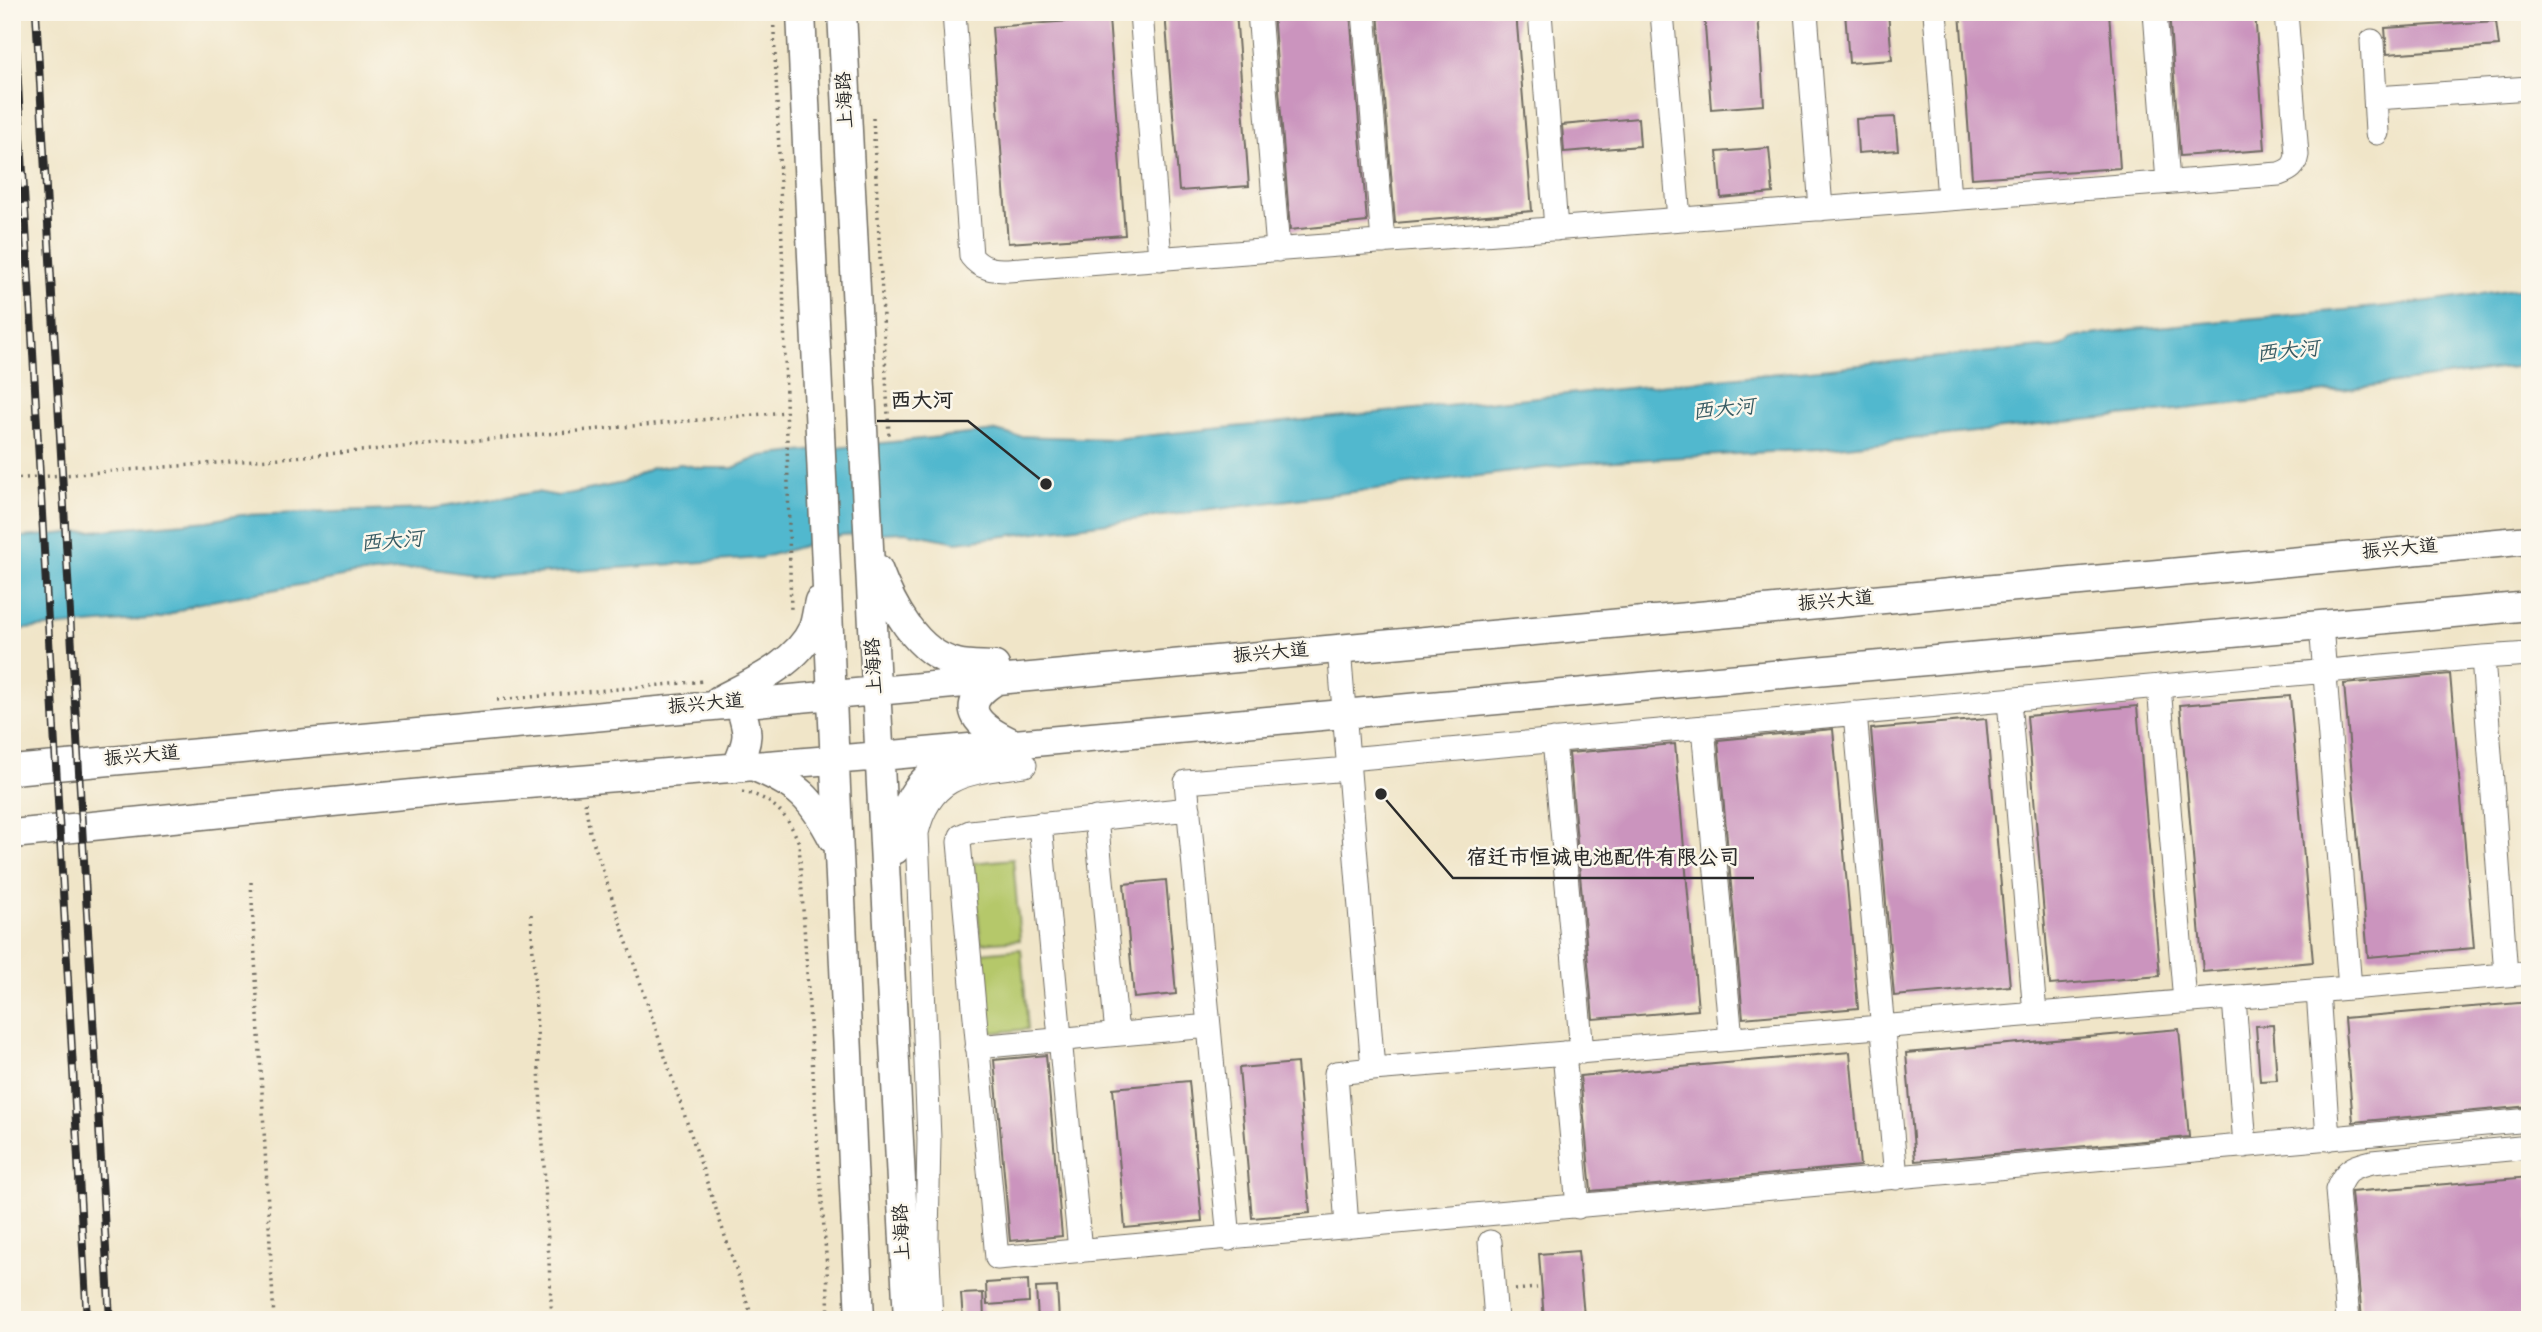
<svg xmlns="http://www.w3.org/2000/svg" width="2542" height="1332" font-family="'Gochi Hand','LXGW WenKai TC',sans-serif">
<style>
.green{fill:#b5c86b;stroke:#707a4b;stroke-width:2}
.water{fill:#51b8ce;stroke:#3e727c;stroke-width:2}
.building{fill:#cb94be}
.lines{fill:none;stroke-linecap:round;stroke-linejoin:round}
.minor-casing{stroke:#706c62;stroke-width:25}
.major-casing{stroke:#706c62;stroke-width:31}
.path{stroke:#706c62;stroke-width:3.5;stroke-dasharray:2 5;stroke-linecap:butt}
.minor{stroke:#fff;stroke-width:23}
.major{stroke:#fff;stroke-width:28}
.rail-casing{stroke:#2b2b2b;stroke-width:8}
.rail{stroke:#fbf7ec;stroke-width:5;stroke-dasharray:16;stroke-linecap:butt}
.labels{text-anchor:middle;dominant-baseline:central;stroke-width:5;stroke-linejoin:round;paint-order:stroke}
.street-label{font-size:19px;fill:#2b2b2b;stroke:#fbf7ec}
.water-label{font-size:21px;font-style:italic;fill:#385c64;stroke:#fbf7ec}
.leader{fill:none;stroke:#2b2b2b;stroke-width:2.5}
.callout-dot{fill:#2b2b2b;stroke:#fbf7ec;stroke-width:2.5}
.callout-label{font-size:21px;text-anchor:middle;font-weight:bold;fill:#2b2b2b;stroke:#fbf7ec;stroke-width:5;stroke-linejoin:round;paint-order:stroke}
</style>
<rect width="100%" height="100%" fill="#fbf7ec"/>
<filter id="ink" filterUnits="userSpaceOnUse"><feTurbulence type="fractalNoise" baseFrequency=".0143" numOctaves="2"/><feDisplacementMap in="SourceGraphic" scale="14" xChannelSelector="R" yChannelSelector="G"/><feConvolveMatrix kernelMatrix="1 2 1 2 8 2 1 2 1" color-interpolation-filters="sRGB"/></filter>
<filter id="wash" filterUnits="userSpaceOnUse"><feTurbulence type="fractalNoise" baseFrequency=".00686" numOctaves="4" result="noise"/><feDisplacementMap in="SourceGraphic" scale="28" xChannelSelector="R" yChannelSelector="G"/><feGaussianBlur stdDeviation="1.57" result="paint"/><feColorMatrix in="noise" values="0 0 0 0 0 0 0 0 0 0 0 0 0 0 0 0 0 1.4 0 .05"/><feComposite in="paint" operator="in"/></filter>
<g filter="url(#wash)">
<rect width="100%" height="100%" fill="#f0e5c8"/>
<path class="green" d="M1013,859L1020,940L981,943L973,863Z
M1021,949L1028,1029L989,1033L981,953Z"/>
<path class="water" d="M2530,287V365L2258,401L1819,449L1582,463L957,542L905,532L842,535L761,558L489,577L426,568L354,575L195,604L162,618L12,630V538L208,521L241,515L429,509L537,492L558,496L623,483L652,468L681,464L700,468H733L761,456L996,431L1015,436L1113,439L2041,347C2054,350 2062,348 2071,338L2134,329L2400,305Z"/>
<g id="blocks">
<path class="building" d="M1165,12H1236L1249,186L1179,191Z
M1273,12H1350L1367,222L1290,230Z
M1378,12H1516L1532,211L1395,223Z
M1704,12H1758L1764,105L1711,109Z
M1845,12H1888L1892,60L1849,63Z
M1960,12H2109L2120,168L1972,178Z
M2169,12H2255L2265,150L2180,156Z
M1109,18L1125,235L1008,243L992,27Z
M2496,21L2499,46L2387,54L2385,28Z
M1895,117L1898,150L1858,153L1856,119Z
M1638,118L1640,146L1564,152L1562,125Z
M1769,148L1773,193L1721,198L1717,152Z
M2450,674L2474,948L2368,957L2344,684Z
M2290,696L2313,962L2203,972L2180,705Z
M2137,706L2160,976L2050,985L2027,716Z
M1986,719L2010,986L1894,996L1871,729Z
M1833,729L1858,1008L1743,1018L1718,740Z
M1675,744L1698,1010L1593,1019L1569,753Z
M1166,880L1176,994L1134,998L1124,884Z
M2530,1002V1106L2353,1122L2344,1018Z
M2273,1025L2277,1080L2260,1081L2256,1026Z
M2179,1029L2189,1137L1915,1161L1906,1053Z
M1850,1052L1860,1166L1591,1191L1580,1076Z
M1046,1055L1062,1236L1010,1241L994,1060Z
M1297,1063L1310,1213L1252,1218L1239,1068Z
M1189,1081L1202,1221L1125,1228L1113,1088Z
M2530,1177V1320H2362L2351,1192Z
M1578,1251L1584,1316L1544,1320L1539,1254Z
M1028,1280L1029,1302L987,1305L986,1283Z
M1057,1287L1059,1320H1038L1036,1288Z
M983,1293L984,1320H963L961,1294Z"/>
</g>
</g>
<g filter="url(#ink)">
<use href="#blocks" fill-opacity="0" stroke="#706c62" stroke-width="2"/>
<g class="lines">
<g class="minor-casing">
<path id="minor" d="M954,12L971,256C981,269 993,270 1008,270L2279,174C2290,170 2295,167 2297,155L2286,12
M1141,12L1160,259
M1259,12L1278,250
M1364,12L1383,242
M1540,12L1556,229
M1662,12L1679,219
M1806,12L1821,209
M1935,12L1949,199
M2155,12L2168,182
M2372,41L2377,133
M2375,98L2530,88
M2321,625L2350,988
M1339,648L1373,1069L2530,973
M2483,657L2530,654
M2159,686L2185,1002
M2009,700L2035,1014
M1855,713L1896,1178
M1703,727L1731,1039
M1554,740L1582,1052
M1348,759L2483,657L2506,975
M1189,809L970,832L961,836L959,842L997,1258L2530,1120
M1096,818L1117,1034
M1040,824L1080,1251
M2318,991L2328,1139
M2234,998L2245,1146
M977,1047L1209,1026
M1564,1053L1578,1207
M1347,1227L1336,1073L1373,1069
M1229,1239L1186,782L1349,769
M1490,1242L1496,1320
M931,1320L927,1238L929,1139L917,833C931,771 972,773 1025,765
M2348,1320L2337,1190C2345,1170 2351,1167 2372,1162L2530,1147"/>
</g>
<g class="major-casing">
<path id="major" d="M801,12L860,1320
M842,12L908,1320
M878,569C891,604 916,654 957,663C969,666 983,665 995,666
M997,680C952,707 980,728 1015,744
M719,700C751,683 797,664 813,628C816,620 817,609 819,601
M755,767C799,786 811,797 833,839
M736,768C750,737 749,734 739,703
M12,770L2530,540
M12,834L453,790L881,756L2530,606
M895,850C905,797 917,777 965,752"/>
</g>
<path class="path" d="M773,12C783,212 786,412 791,612
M873,118L889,435
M12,479L294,457L786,412
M497,700L705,681
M742,792C773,797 788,816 799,843L817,1138L827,1267L829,1320
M585,802L590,832L753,1320
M251,882L274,1320
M531,914L552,1320
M1515,1290L1537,1288"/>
<use href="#minor" class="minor"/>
<use href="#major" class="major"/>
<g class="rail-casing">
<path id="rail" d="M14,12L87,1320
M36,12L110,1320"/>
</g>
<use href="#rail" class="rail"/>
</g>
</g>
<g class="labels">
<g class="street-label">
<text transform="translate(847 100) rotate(-93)">上海路</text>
<text transform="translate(2400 551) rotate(-5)">振兴大道</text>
<text transform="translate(1836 603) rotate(-5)">振兴大道</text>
<text transform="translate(1271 655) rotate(-5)">振兴大道</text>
<text transform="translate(876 666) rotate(-93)">上海路</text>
<text transform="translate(706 706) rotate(-5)">振兴大道</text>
<text transform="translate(142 758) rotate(-5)">振兴大道</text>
<text transform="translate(904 1232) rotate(-93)">上海路</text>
</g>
<g class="water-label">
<text transform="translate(2288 354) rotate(-6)">西大河</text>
<text transform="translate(1724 412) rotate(-6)">西大河</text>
<text transform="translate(392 544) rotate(-5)">西大河</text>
</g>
</g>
<path class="leader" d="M1046 484L968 421H877M1381 794L1453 878H1754"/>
<g class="callout-dot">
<circle cx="1046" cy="484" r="7"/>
<circle cx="1381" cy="794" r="7"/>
</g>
<g class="callout-label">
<text x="922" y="407">西大河</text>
<text x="1603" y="864">宿迁市恒诚电池配件有限公司</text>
</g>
<rect width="2542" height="1332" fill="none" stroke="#fbf7ec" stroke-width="42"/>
</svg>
